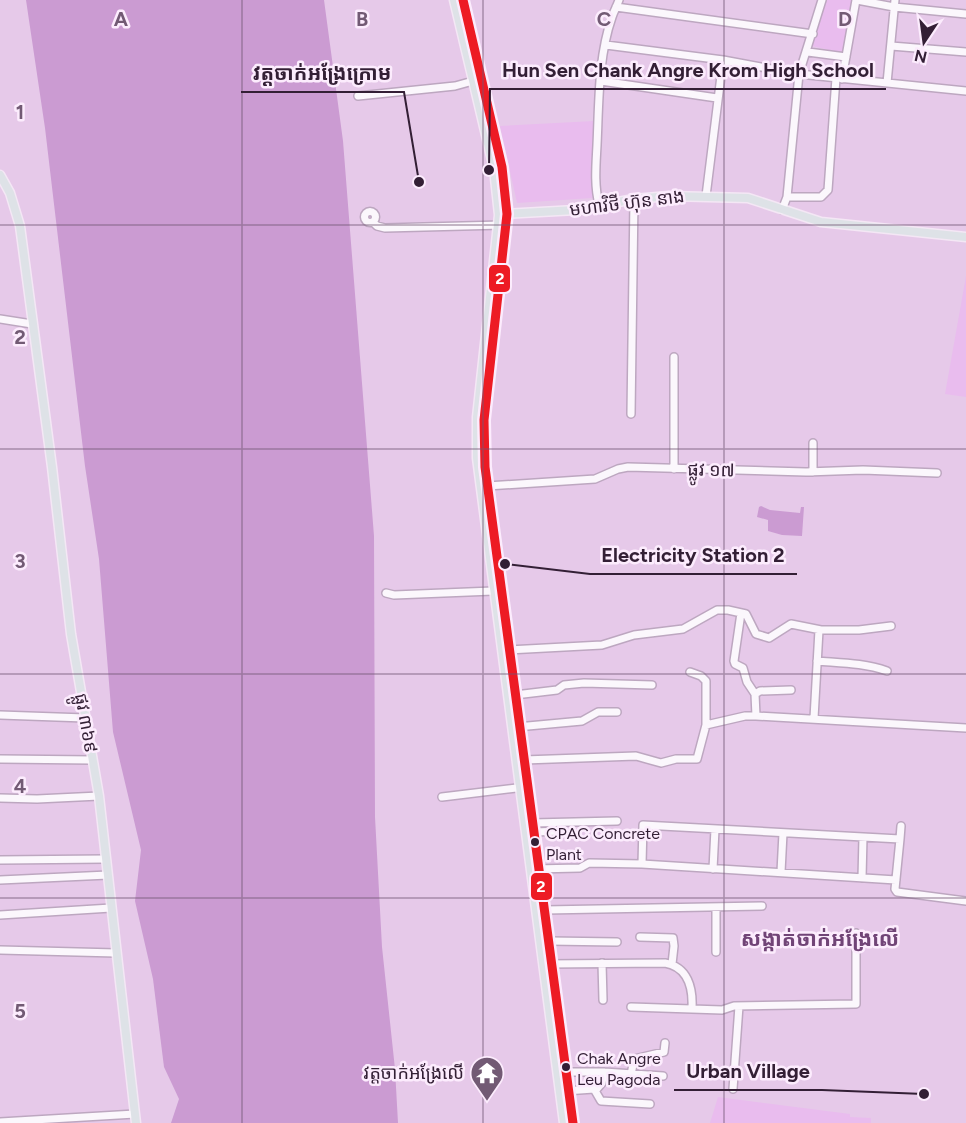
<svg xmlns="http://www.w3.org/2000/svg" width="966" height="1123" font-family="Figtree,'Noto Sans Khmer',sans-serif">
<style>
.built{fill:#e9bcee}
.water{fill:#cb9bd2}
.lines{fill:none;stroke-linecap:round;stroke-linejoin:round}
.minor-casing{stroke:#bda7c0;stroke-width:10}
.major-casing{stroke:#f4e7f5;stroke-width:11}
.minor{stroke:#fbf7fc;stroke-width:7}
.major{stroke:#dee2e7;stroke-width:8}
.bus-1-casing{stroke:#fcecfd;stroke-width:14}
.bus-1{stroke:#ed1b24;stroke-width:9}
.grid{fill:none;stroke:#725a74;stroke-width:1.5;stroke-opacity:0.55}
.bus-dot{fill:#331f35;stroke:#fcecfd;stroke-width:2}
.labels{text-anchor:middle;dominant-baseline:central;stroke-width:5;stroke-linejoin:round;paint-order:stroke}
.bus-label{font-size:16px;fill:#331f35;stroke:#fcecfd;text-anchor:start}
.street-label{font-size:18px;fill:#331f35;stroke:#fcecfd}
.poi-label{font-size:18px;fill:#331f35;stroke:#fcecfd;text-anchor:end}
.quarter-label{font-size:21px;font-weight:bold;fill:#714477;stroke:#fcecfd}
.grid-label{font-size:20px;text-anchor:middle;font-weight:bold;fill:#725a74;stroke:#fcecfd;stroke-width:5;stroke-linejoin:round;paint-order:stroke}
.leader{fill:none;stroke:#331f35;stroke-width:2}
.callout-dot{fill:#331f35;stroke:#fcecfd;stroke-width:2}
.callout-label{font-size:20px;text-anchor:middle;font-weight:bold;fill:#331f35;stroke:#fcecfd;stroke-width:5;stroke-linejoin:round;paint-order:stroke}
.line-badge{stroke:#fcecfd;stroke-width:2}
.badge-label{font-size:16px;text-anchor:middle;font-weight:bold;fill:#fff}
</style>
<rect width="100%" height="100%" fill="#e6c9e9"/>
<path class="built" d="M825,0H858L847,54L812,46Z
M594,121L592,198L517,203L500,126Z
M966,276V397L945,394Z
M718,1097L850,1114V1117L871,1118V1123H710Z"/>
<path class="water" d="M26,0H324L343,141L374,536L375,817L382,947L395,1069L398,1123H171L179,1099L164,1067L153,979L135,901L141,850L113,732L99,559L85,466L45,128Z
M761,506L770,510L800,513L801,507H804L802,536L782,535L768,531V520L757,517L759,507Z"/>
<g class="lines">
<g class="minor-casing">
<path id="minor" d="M857,0L894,7L966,14
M616,7L813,34
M606,45L723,60L799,74L966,91
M891,46L966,52
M808,52L846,57
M842,79L856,0
M601,81L717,98
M887,83L895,0
M358,96L455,86L473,81
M706,196L723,60
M787,197H821L828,190L836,78
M599,204C594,185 596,165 597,145C599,103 598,57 612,17C614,11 617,6 619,0
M782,210L787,197L799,74L822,0
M364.5 217a5.5 5.5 0 1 1 11 0a5.5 5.5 0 1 1-11 0Z
M373,222L377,226L385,228L502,225
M0,319L32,324
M674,357V469
M631,414L634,199
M813,472V443
M487,486L595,479L618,469L628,467L806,472L863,470L937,473
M386,593L394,595L493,591
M741,613L734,661L735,664L743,668L747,682L755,694L756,716
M506,650L602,645L634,635L683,629L717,610H728L746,614L756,634L769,638L791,624L821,630H859L891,626
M817,661C841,663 864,663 887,671
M755,694L760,691L791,690
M515,695L557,690L564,685L584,683L652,685
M0,715L85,718
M814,718L819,630
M706,725L745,716H756L966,728
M517,727L582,721L598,712H617
M0,759L93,760
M524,760L636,756L661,763L676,759H697L706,725V681L701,676L690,672
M442,797L525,787
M0,798L37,799L99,796
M533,823L617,821
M534,832L563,831
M900,839L895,889L897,892L966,901
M0,860L106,859
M642,864L643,825L900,839L901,826
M534,869L580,868L589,863L642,864L896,880
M713,869L715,829
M781,872L783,833
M862,878L863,837
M0,880L108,875
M545,910L762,906
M0,915L111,908
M640,937L673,938L674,946L672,964
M549,941L617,942
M0,950L116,953
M716,952V907
M602,963L603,1000
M547,964L665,963C688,967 693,988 692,1008
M631,1007L722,1010L734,1006L856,1004V933
M566,1072H604L663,1076
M631,1075L634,1059L664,1052L665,1043
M733,1089L739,1006
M596,1090L602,1083L604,1072
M565,1091L594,1089L601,1101L650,1104
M0,1122L135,1114"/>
</g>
<g class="major-casing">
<path id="major" d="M454,0L494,169L499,215L477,417V458L564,1123
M463,0L502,167L507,214L484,420L485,467L573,1123
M0,175L10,193L20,226L52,467L71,634L99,796L136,1123
M502,214L576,210L634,199L669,196L748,198L821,222L966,237"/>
</g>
<use href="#minor" class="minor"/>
<use href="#major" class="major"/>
<g class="bus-1-casing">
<path id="bus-1" d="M463,0L502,167L507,214L484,420L485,467L573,1123"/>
</g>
<use href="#bus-1" class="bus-1"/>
</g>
<path class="grid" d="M242,0V1123M483,0V1123M724,0V1123M0,225H966M0,449H966M0,674H966M0,898H966"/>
<defs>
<g id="temple-pin" transform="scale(1.725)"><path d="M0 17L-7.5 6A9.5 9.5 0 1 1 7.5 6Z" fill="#725a74" stroke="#fcecfd"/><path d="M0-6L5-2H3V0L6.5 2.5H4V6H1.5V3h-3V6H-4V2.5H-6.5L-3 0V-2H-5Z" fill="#fff"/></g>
</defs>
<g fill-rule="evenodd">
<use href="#temple-pin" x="487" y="1073"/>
</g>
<g class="bus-dot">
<circle cx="535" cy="842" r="5"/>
<circle cx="566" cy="1067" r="5"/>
</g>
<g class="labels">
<g class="bus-label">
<text x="546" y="833">CPAC Concrete<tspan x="546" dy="21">Plant</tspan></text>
<text x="577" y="1058">Chak Angre<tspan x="577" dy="21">Leu Pagoda</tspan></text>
</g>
<g class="street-label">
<text transform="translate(627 203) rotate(-7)">មហាវិថី ហ៊ុន នាង</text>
<text transform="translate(711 470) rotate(1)">ផ្លូវ ១៧</text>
<text transform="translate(86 723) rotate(80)">ផ្លូវ ៣៦៩</text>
</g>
<g class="poi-label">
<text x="464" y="1073">វត្តចាក់អង្រែលើ</text>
</g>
<g class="quarter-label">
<text x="820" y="938">សង្កាត់ចាក់អង្រែលើ</text>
</g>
</g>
<g class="grid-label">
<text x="121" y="26">A</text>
<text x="362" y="26">B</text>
<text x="604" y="26">C</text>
<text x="845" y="26">D</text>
<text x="20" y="119">1</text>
<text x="20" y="344">2</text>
<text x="20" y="568">3</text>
<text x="20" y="793">4</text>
<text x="20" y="1018">5</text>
</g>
<path class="leader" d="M489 170L490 89H886M419 182L404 92H241M505 564L590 574H797M924 1094L822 1090H674"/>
<g class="callout-dot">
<circle cx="489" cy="170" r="6"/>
<circle cx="419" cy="182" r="6"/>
<circle cx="505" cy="564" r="6"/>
<circle cx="924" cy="1094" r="6"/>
</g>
<g class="callout-label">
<text x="688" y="77">Hun Sen Chank Angre Krom High School</text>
<text x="322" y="80">វត្តចាក់អង្រែក្រោម</text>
<text x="693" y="562">Electricity Station 2</text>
<text x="748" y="1078">Urban Village</text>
</g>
<g class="line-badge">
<rect x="488" y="264" width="23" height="29" rx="6" fill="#ed1b24"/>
<rect x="530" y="872" width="23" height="29" rx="6" fill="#ed1b24"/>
</g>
<g class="badge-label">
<text x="500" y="284">2</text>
<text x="541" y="892">2</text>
</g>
<g transform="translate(924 42) rotate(193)" stroke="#fcecfd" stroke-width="4.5" paint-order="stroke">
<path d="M0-4.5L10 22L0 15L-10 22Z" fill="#331f35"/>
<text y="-9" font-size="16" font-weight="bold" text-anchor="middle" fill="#331f35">N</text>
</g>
</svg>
